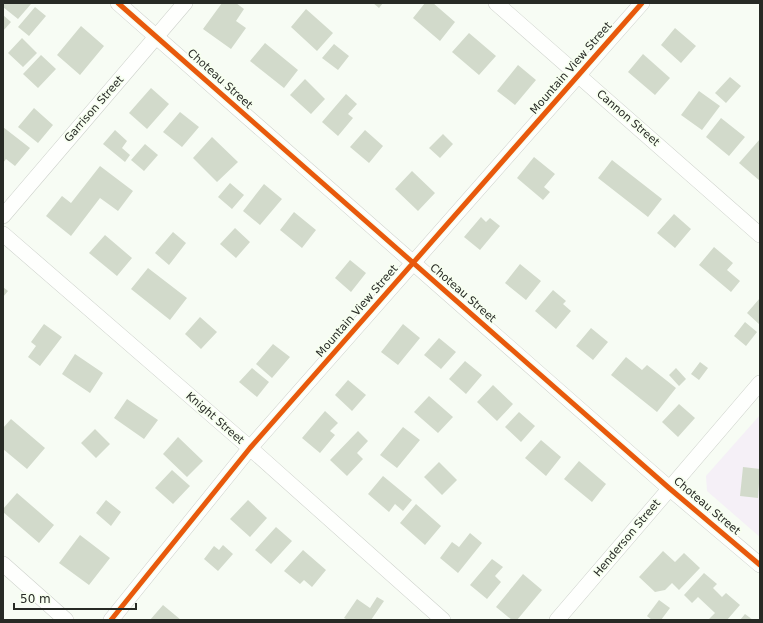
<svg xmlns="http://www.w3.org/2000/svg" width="763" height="623" font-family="'DejaVu Sans',sans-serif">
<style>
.green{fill:#f5f0f7}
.building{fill:#d2dacb}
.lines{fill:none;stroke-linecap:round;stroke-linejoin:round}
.minor-casing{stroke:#cdd1cb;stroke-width:16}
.minor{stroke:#fefffd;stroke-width:15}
.cycleway-casing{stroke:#f7fff0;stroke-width:8}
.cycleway{stroke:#e8590c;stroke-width:5}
.labels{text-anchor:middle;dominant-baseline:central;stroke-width:3.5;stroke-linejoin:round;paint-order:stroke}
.street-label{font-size:11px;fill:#272a25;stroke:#f7fff0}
</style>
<rect width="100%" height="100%" fill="#f7fcf4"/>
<path class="green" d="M760,415V537L707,491L706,476Z"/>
<path class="building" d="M3,3H30L31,4L18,19L3,7Z
M222,3H236L244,9L236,21L246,28L231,49L203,29Z
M373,3H383L379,8Z
M425,3H433L455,22L440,41L413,18Z
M35,7L46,16L29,36L18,27Z
M306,9L333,33L317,51L291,27Z
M3,15L11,22L3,31Z
M81,26L104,46L80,75L57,55Z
M675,28L696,46L681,63L661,45Z
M469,33L496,56L479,75L452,52Z
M22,38L37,53L23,67L8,53Z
M265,43L298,70L284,88L250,61Z
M334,44L349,56L338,70L322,58Z
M643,54L670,78L655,95L628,72Z
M41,55L56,69L38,88L23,74Z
M518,65L536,80L515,105L497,91Z
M730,77L741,86L726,103L715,93Z
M305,79L325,99L311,114L290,95Z
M151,88L169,104L147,129L129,113Z
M699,91L720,106L702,130L681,115Z
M346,94L357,104L348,114L353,118L338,136L322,122Z
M34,108L53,125L38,143L18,127Z
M180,112L199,127L182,147L163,132Z
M721,118L745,137L729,156L706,137Z
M3,127L30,148L15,166L6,159L3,163Z
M115,130L127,141L122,148L130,155L125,162L103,144Z
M365,130L383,146L369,163L350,147Z
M443,134L453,144L440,158L429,148Z
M212,137L238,162L217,182L193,158Z
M760,139V181L739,163Z
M145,144L158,155L144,171L131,160Z
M534,157L555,174L544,187L550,192L543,200L517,178Z
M612,160L662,199L648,217L598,178Z
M100,166L133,191L118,211L100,198L71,236L46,216L62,196L71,203Z
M412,171L435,193L418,211L395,189Z
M230,183L244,195L232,209L218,197Z
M264,184L282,199L260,225L243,211Z
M294,212L316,230L302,248L280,230Z
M674,214L691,229L675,248L657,233Z
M481,217L486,222L490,218L500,226L480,250L464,237Z
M235,228L250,242L236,258L220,244Z
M173,232L186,243L169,265L155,253Z
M105,235L132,258L117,276L89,253Z
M714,247L733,263L727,270L740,281L731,292L699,265Z
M350,260L366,273L351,292L335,278Z
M520,264L541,281L526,300L505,283Z
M148,268L187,298L170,320L131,289Z
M3,287L8,291L3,297Z
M553,290L566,301L563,304L571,311L556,329L535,311Z
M760,298V325L747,313Z
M200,317L217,332L201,349L185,334Z
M745,322L757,332L746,346L734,336Z
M44,324L62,337L40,366L28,357L36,346L31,342Z
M403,324L420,338L398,365L381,352Z
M591,328L608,342L593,360L576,346Z
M439,338L456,352L441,369L424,355Z
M273,344L290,357L272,378L256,364Z
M75,354L103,373L90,393L62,374Z
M626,357L642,370L647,365L676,388L657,412L611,375Z
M465,361L482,375L466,394L449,379Z
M700,362L708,368L699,380L691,374Z
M252,368L269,382L257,397L239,382Z
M676,368L686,379L679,386L669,375Z
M348,380L366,395L352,411L335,395Z
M493,385L513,404L497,421L477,402Z
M429,396L453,417L438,433L414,412Z
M127,399L158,420L144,439L114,418Z
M679,404L695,418L678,437L662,422Z
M325,411L338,423L330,431L335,435L320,453L302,438Z
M519,412L535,426L521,442L505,427Z
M11,419L45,448L27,469L3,449V428Z
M403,427L420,440L397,468L380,455Z
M95,429L110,444L96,458L81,443Z
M358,431L368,441L357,453L363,459L347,476L330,460Z
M178,437L203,461L187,477L163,454Z
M541,440L561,457L546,476L525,458Z
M579,461L606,484L592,502L564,479Z
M439,462L457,480L442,495L424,477Z
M743,467L760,469L758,498L740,496Z
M172,470L190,486L173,504L155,488Z
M383,476L412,500L403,511L395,504L389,512L368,494Z
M17,493L54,525L39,543L3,512V509Z
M106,500L121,512L111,526L96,513Z
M248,500L267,518L250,537L230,519Z
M416,504L441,526L425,545L400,523Z
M276,527L292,541L271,564L255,550Z
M470,533L482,543L458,573L440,558L452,542L459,547Z
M80,535L110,558L89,585L59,563Z
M223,545L233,554L218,571L204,559L214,546L219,550Z
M303,550L326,570L312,587L304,580L300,584L284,571Z
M663,551L675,562L684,553L700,568L679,590L672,583L665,590L655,592L639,577Z
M492,559L503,567L495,576L501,582L487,599L470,585Z
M704,573L717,584L713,588L722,597L726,593L740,605L727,620H710L709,619L715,613L698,597L692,603L684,595Z
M523,574L542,590L517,620H512L496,607Z
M377,597L384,601L371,620H348L344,618L357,599L370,608Z
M659,600L670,608L661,620H652L647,616Z
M163,605L181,620H150Z
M745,614L753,620H740Z"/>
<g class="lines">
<g class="minor-casing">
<path id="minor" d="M118,3L669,488L760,565
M496,3L760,235
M3,216L185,3
M3,234L250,448L443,620
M3,564L66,620
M111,620L250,448L642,3
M557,620L760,383"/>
</g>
<use href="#minor" class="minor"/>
<g class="cycleway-casing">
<path id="cycleway" d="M118,3L669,488L760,565
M111,620L250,448L642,3"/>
</g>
<use href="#cycleway" class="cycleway"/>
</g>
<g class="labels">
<g class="street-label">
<text transform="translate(571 68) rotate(-49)">Mountain View Street</text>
<text transform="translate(220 79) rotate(42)">Choteau Street</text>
<text transform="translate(94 109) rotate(-49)">Garrison Street</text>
<text transform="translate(628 118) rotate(41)">Cannon Street</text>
<text transform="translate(463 293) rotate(41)">Choteau Street</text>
<text transform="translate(357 311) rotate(-49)">Mountain View Street</text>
<text transform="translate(215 418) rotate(41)">Knight Street</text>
<text transform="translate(707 506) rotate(40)">Choteau Street</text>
<text transform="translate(627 538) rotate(-50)">Henderson Street</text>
</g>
</g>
<rect width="763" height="623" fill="none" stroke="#272a25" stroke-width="8"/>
<path d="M14 603v6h122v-6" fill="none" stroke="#272a25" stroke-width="2"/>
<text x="20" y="603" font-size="12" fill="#272a25" stroke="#f7fff0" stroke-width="3" paint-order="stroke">50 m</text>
</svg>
